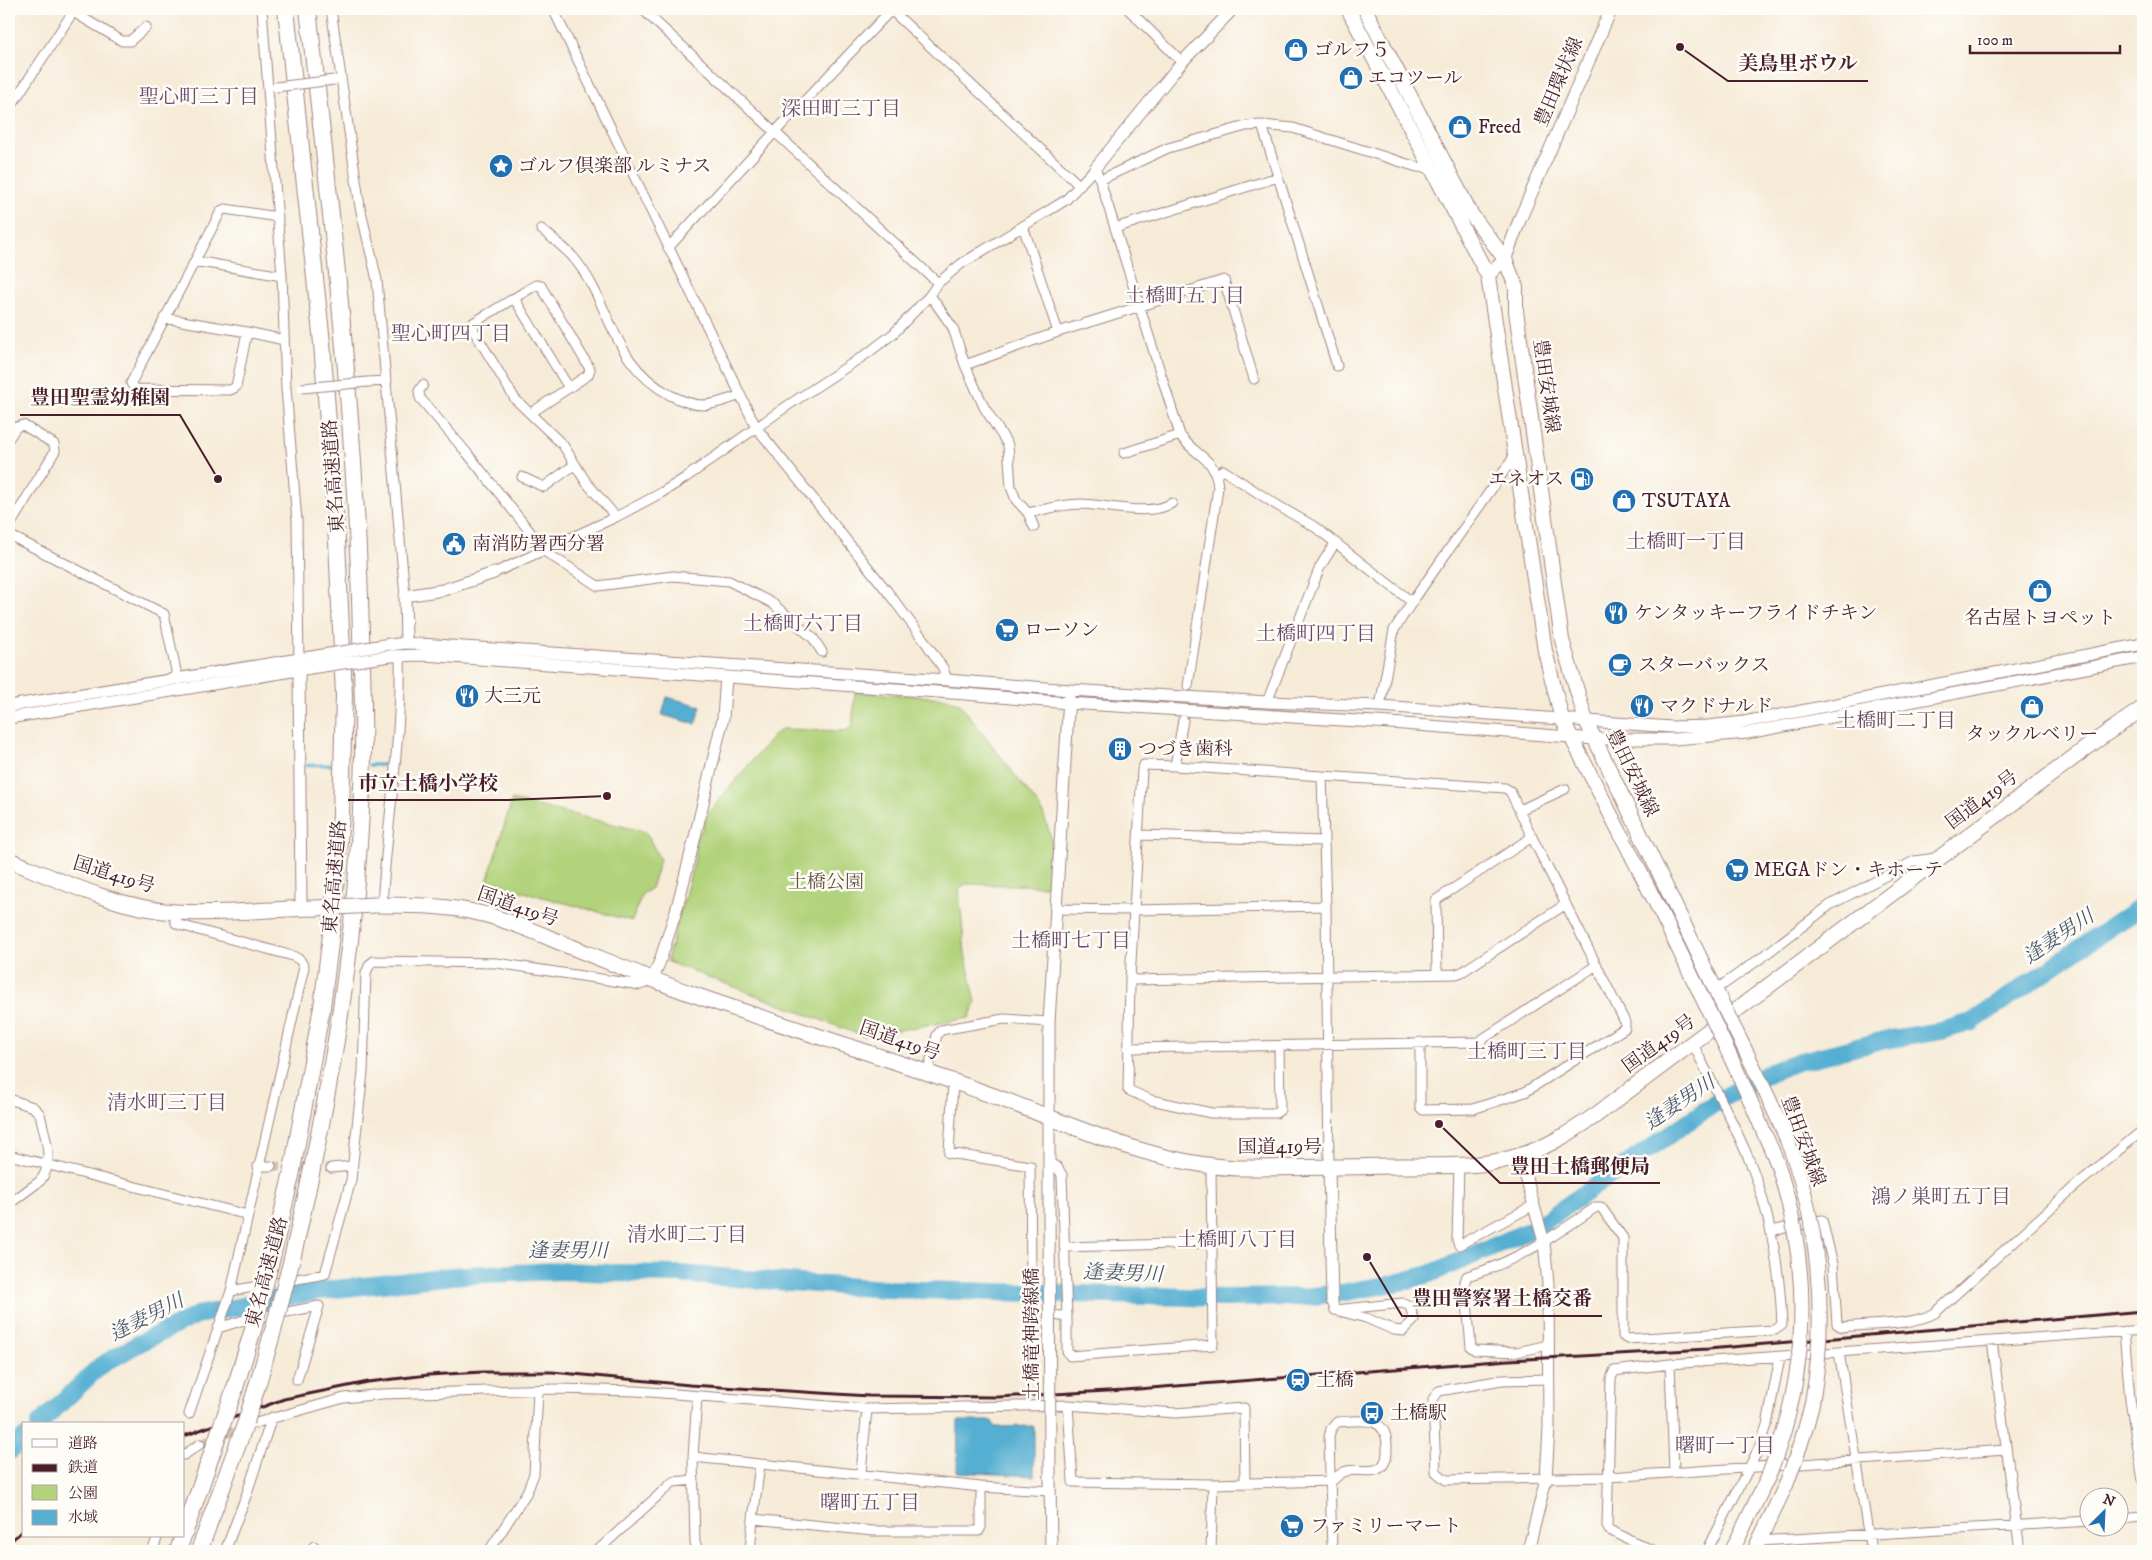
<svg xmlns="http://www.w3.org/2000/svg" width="2152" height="1560" font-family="'IM FELL DW Pica','Noto Serif JP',serif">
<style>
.green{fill:#b2d37b;stroke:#7e7953}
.water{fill:#55afd2;stroke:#50677e}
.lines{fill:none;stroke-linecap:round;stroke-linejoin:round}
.stream{stroke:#55afd2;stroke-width:3}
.river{stroke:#55afd2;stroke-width:18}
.minor-tunnel{stroke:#d4c2b5;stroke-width:9;stroke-dasharray:9 4.5;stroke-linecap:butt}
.minor-casing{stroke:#a08581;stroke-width:11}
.tertiary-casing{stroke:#a08581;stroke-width:13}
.secondary-casing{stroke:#a08581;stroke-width:14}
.primary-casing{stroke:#a08581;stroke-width:16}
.trunk-casing{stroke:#a08581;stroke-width:17}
.motorway-casing{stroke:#a08581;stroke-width:18}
.minor{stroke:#fff;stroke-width:9}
.tertiary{stroke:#fff;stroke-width:11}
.secondary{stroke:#fff;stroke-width:12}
.primary{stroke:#fff;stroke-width:14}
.trunk{stroke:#fff;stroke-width:15}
.motorway{stroke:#fff;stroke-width:16}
.rail{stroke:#4a1f2b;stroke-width:3}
.minor-bridge-casing{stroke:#a08581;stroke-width:11;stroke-linecap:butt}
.tertiary-bridge-casing{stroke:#a08581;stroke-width:13;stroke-linecap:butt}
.primary-bridge-casing{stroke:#a08581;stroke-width:16;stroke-linecap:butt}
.trunk-bridge-casing{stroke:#a08581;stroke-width:17;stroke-linecap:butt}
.motorway-bridge-casing{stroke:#a08581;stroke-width:18;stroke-linecap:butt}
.minor-bridge{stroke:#fff;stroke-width:9}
.tertiary-bridge{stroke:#fff;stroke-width:11}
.primary-bridge{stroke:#fff;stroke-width:14}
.trunk-bridge{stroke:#fff;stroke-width:15}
.motorway-bridge{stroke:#fff;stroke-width:16}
.labels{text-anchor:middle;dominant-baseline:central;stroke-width:5;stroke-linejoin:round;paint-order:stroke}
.poi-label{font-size:19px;fill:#4a1f2b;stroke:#fdfcf7;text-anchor:start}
.street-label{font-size:19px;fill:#4a1f2b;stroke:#fdfcf7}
.park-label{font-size:19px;fill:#695543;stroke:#fdfcf7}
.neighbourhood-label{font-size:20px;fill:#6a4a69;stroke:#fdfcf7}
.water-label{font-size:20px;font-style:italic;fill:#4e596e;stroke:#fdfcf7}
.leader{fill:none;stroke:#4a1f2b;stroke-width:2}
.callout-dot{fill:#4a1f2b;stroke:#fdfcf7;stroke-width:2}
.callout-label{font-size:20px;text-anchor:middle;font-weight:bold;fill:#4a1f2b;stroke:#fdfcf7;stroke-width:5;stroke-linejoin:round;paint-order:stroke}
</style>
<rect width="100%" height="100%" fill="#fdfcf7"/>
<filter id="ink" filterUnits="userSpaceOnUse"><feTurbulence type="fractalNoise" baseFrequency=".02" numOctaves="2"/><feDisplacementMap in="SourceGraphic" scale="10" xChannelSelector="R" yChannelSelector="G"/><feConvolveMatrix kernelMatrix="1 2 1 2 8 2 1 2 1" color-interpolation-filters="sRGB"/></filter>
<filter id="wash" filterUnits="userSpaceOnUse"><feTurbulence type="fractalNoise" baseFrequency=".0096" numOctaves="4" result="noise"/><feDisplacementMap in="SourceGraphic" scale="20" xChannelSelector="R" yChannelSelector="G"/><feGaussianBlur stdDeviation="1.12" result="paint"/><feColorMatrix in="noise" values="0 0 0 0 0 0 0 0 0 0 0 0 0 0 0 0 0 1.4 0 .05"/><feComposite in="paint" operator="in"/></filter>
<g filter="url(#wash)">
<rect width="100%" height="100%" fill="#f6ebd7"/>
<path class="green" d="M855,692L947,698L960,704L1042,810L1052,841L1048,886L966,884L959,890L965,954L976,1002L969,1018L863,1036L668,962V956L696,856L694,841L703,828L707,814L774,735L782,729L845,731L852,727Z
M512,800L646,832L660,860L651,888L642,894L632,921L487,882Z"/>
<path class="water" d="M667,697L701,706L696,724L662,715Z
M958,1421H993L995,1427L1034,1426V1476L957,1472Z"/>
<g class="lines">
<path class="stream" d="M307,765H338
M369,765H391"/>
<path class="river" d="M39,1424L100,1366L138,1344L197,1315L318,1291L463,1275L564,1271L609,1273L678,1274L884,1289L1224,1298L1303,1297L1341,1293L1396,1283L1430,1274L1533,1229L1721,1099L1771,1072L1797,1062L1885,1040L1941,1031L1972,1022L2143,905
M9,1452L24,1438"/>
</g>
</g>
<g filter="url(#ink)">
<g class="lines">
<path class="minor-tunnel" d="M271,1166L331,1168
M200,1444L244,1427"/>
<g class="minor-casing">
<path id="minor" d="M262,9L282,276L286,388L297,521L299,664
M331,9L360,207L377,280L405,596
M553,9L756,427L887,591L926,643L943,668L947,680
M642,9L938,283
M890,9L1080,186
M1128,9L1182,62
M73,12L122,41H130L146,27
M9,109L75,9
M1262,125L1337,366
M1100,180L1168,148L1246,126L1262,125L1293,128L1417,167L1431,168
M1023,226L1058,332L1224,280L1254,379
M1115,228L1278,177
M541,229C552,238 564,247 573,257C612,303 610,363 670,395C680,400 691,405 702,405C716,405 727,399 739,396
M668,248L775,132L892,9
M195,261L282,276
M930,295L953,328L965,365L1058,332
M514,298L569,388
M164,318L247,332L284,340
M247,332L236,387L230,390L135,389L131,383L221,211L225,209L278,217
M965,365L984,407L1008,445L1011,487L1016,500L1028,513L1034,527
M368,382L387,381
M423,385L419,391L420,398L467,453L547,553L598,586L673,576L729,581L772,603L813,638L822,652
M531,413L588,375L590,369L541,286L536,285L473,323L474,331L515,399L563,445L586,482L616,517
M9,438L16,427L23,425L54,444L55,451L9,527
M1124,453L1180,435
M1217,474L1223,470L1275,504L1315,527L1412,602L1514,457
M522,477L544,487L574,465
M1028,513C1046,509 1063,504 1081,504C1108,505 1150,517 1172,503
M9,535L164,614L178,680
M494,573L616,517L661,493L685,478L787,406L868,353L894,333L930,295L938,283L961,264L1066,200L1095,168L1100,180L1180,435C1196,458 1216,456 1218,488L1188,686
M1267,702L1320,567L1335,543
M1380,706L1394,630L1412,602
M1183,720L1175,766L1322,776L1326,906L1329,1167
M1175,766L1144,765L1142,770L1130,980L1128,1090L1151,1100L1211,1113H1276L1280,1110L1279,1046
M1322,776L1505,788L1510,791L1532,837
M1520,810L1565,789
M1139,835L1323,841
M382,905C387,822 402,740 400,656
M1055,909L1134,910L1326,906
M173,912L176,923L180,925L293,956L300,960L304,967L231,1291L189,1414
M1130,980L1456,974L1462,972L1566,904
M1715,988L1724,984L1761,958L1830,905L1914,861L1936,858
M1420,1042V1107L1423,1110L1473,1109L1525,1092L1625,1028V1022L1532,837L1436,900L1437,974
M1128,1048L1478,1042L1597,965
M928,1071L937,1035L941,1030L1004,1019L1049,1022
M953,1081L949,1153L1030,1166L1031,1280
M9,1099L33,1107L40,1114C44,1135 56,1162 40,1181L9,1204
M9,1155L248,1215
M1049,1163L1057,1167L1062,1175L1067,1317
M1459,1165L1457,1240L1459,1245L1534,1205
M258,1166H271
M331,1168L352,1166
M1771,1231L1822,1220L1833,1264L1837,1324L1842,1327C1870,1324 1911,1326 1935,1313L2073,1188L2143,1130
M1064,1247L1212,1243
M231,1291L325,1274L351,1180L363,1072L366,973L370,964L374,961L497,963L640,985L652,980
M1332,1301L1335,1310L1403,1303L1410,1306L1414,1320L1403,1331L1394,1330L1366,1318L1335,1310
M1054,1315L1067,1317V1351L1070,1356L1213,1345L1211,1167
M218,1328L244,1320L319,1306L297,1380
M2124,1331L2130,1399L2143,1481
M1992,1341L2020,1551
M1548,1345L1517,1352L1475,1350L1471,1347L1465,1282L1467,1276C1514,1263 1556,1235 1596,1207H1601L1623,1238V1336L1627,1339L1775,1330L1782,1325C1780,1267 1770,1211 1748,1157C1732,1119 1711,1081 1693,1044
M1839,1352L1871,1551
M1670,1364L1674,1472
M1549,1379L1502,1380L1439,1391L1433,1399L1436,1472L1446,1480L1609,1477L2006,1450
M697,1397L693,1457L695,1543L699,1551
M1068,1405L1073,1482L1213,1484L1332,1481C1335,1478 1339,1474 1344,1472C1355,1467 1373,1475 1381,1467C1388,1461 1387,1452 1387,1445C1386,1414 1360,1421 1337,1422L1331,1429L1329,1437L1332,1551
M256,1423L344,1398L382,1394L558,1389L637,1391L867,1409L1068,1405L1175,1413L1244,1408L1245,1484
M184,1455L200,1444
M693,1457L981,1487L1050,1491
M861,1473L867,1409
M753,1519L760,1464
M2120,1519L2143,1517
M1759,1541L2090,1521
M314,1546L319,1551
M152,1551L158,1536
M225,1551L246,1496L272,1417
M489,1551L527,1492L534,1474L538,1390
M597,1551L673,1482L694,1480
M750,1551L753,1519L873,1531H979L981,1527V1487
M1211,1551L1213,1484
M1654,1551L1609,1530L1607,1526L1611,1379L1614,1371L1670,1364L2143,1330
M1707,1551L1760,1446L1767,1425L1780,1357"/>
</g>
<g class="tertiary-casing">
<path id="tertiary" d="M1095,168L1182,62L1233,9
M406,643L405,596L443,590L494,573
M389,645L406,643L947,680L1070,690L1267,702L1380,706L1672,727L1708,726L1744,722L2143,644
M390,656L424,655L966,694L1068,703L1391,723L1595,739H1674L1748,733L2143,657
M299,670L301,908
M9,706L311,657
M9,718L310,668
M652,980L660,961L676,911L694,841L723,718L726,677
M1520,1156L1544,1242L1548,1284L1549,1428L1546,1479L1528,1551
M1329,1167L1332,1301
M1049,1191V1022L1069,697
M1050,1477L1051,1551"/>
</g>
<g class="secondary-casing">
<path id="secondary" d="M1488,276L1505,259L1520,219L1611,9"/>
</g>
<g class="primary-casing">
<path id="primary" d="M1348,9L1488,276L1545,651L1562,719L1659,909L1704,1001
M1365,9L1471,214L1505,259L1516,287V311L1562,640L1586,721L1718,995
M1732,1551L1768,1477
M1754,1551L1786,1485"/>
</g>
<g class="trunk-casing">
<path id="trunk" d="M9,860C61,881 118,908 175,912C222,915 268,909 315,908
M375,905C411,905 447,905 483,914C511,921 538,933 564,944C607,961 649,979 692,994C795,1030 900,1061 1002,1099C1079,1128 1154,1164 1237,1168C1292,1168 1346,1167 1401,1166C1437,1165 1477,1168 1512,1158C1543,1150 1570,1133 1596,1115L2097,740L2143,708"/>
</g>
<g class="motorway-casing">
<path id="motorway" d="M272,1257L291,1176L322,1007L332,927L341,815L344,695L337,541L322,343L286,9
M292,1259C331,1093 360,924 363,753C364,713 362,673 361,633C356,423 332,217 308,9
M258,1383L274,1327
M235,1388L254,1326
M184,1534L219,1433
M178,1551L183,1536
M199,1551L246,1422"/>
</g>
<use href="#minor" class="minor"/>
<use href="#tertiary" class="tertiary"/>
<use href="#secondary" class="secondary"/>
<use href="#primary" class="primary"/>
<use href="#trunk" class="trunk"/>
<use href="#motorway" class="motorway"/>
<path class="rail" d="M184,1436L284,1399L368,1382L428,1375L483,1372H552L690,1385L869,1396L999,1397L1125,1390L1509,1360L1708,1349L2143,1311
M9,1542L24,1530"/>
<g class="minor-bridge-casing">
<path id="minor-bridge" d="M276,87L334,80
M302,388L368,382"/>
</g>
<g class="tertiary-bridge-casing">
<path id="tertiary-bridge" d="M311,657L390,644
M310,668L390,656
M1049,1191L1050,1477"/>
</g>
<g class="primary-bridge-casing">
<path id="primary-bridge" d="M1718,995C1740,1041 1765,1087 1785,1135C1819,1217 1828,1315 1812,1403C1806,1431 1796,1458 1786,1485
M1704,1001C1725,1045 1746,1088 1764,1133C1770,1146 1776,1158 1780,1172C1812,1274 1808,1377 1768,1477"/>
</g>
<g class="trunk-bridge-casing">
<path id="trunk-bridge" d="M315,908L375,905"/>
</g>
<g class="motorway-bridge-casing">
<path id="motorway-bridge" d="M254,1326L272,1257
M274,1327L292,1259
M246,1422L258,1383
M219,1433L235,1388"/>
</g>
<use href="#minor-bridge" class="minor-bridge"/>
<use href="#tertiary-bridge" class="tertiary-bridge"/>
<use href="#primary-bridge" class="primary-bridge"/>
<use href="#trunk-bridge" class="trunk-bridge"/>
<use href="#motorway-bridge" class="motorway-bridge"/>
</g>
</g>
<defs>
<g id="shop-disc" transform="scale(1.25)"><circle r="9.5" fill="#1f6fb2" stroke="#fdfcf7"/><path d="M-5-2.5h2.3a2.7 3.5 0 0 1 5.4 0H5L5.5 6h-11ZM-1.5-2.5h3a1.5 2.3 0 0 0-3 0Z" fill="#fff"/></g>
<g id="sight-disc" transform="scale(1.25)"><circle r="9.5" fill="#1f6fb2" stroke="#fdfcf7"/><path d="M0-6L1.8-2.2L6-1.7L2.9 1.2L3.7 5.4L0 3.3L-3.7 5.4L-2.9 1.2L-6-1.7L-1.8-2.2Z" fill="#fff"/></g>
<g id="fuel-disc" transform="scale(1.25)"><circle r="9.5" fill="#1f6fb2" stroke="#fdfcf7"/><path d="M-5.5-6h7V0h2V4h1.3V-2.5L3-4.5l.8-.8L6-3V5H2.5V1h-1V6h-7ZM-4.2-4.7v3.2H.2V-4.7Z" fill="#fff"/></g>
<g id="civic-disc" transform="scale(1.25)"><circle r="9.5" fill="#1f6fb2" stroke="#fdfcf7"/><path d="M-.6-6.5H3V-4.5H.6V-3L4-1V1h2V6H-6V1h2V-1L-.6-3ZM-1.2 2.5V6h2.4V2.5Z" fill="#fff"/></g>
<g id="restaurant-disc" transform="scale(1.25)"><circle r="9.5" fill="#1f6fb2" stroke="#fdfcf7"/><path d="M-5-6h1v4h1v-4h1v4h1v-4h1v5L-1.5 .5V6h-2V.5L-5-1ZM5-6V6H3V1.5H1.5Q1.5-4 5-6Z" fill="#fff"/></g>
<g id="supermarket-disc" transform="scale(1.25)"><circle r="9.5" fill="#1f6fb2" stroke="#fdfcf7"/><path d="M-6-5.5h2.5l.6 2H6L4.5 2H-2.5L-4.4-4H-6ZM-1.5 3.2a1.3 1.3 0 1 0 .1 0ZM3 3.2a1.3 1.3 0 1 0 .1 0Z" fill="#fff"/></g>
<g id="cafe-disc" transform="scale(1.25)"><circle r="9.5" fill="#1f6fb2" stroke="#fdfcf7"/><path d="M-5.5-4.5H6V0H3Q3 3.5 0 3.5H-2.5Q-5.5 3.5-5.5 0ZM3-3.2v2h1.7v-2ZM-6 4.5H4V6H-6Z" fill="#fff"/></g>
<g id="building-disc" transform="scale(1.25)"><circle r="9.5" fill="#1f6fb2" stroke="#fdfcf7"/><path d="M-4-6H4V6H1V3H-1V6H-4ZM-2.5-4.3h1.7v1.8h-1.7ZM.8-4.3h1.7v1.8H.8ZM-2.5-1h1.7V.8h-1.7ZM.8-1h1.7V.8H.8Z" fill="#fff"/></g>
<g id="station-disc" transform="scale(1.25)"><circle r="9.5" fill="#1f6fb2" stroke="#fdfcf7"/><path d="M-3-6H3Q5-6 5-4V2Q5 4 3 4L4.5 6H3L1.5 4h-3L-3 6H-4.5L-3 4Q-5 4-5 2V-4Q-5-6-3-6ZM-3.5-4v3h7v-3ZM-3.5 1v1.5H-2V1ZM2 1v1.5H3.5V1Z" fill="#fff"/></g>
<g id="bus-disc" transform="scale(1.25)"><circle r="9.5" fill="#1f6fb2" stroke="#fdfcf7"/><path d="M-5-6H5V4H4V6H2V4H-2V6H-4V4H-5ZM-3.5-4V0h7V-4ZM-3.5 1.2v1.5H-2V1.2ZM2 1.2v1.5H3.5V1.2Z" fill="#fff"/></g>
</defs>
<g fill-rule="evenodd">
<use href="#shop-disc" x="1296" y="50"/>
<use href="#shop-disc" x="1351" y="78"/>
<use href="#shop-disc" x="1460" y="127"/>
<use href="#sight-disc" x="501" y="166"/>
<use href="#fuel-disc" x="1582" y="479"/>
<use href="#shop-disc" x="1624" y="501"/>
<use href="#civic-disc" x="454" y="544"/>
<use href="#shop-disc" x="2040" y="591"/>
<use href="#restaurant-disc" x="1616" y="613"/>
<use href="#supermarket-disc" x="1007" y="630"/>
<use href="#cafe-disc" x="1620" y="665"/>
<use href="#restaurant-disc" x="467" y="696"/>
<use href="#restaurant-disc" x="1642" y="706"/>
<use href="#shop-disc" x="2032" y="707"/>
<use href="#building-disc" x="1120" y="749"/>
<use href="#supermarket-disc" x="1737" y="870"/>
<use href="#station-disc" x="1298" y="1380"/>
<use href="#bus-disc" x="1372" y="1413"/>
<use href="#supermarket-disc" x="1292" y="1526"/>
</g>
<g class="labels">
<g class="poi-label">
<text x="1314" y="50">ゴルフ５</text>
<text x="1368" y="78">エコツール</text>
<text x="1478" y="127">Freed</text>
<text x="518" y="166">ゴルフ倶楽部 ルミナス</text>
<text x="1564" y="479" text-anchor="end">エネオス</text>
<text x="1642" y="501">TSUTAYA</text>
<text x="472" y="544">南消防署西分署</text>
<text x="1634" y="613">ケンタッキーフライドチキン</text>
<text x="2040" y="618" text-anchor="middle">名古屋トヨペット</text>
<text x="1024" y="630">ローソン</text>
<text x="1638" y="665">スターバックス</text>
<text x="484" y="696">大三元</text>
<text x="1660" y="706">マクドナルド</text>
<text x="2032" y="734" text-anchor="middle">タックルベリー</text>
<text x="1138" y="749">つづき歯科</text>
<text x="1754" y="870">MEGAドン・キホーテ</text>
<text x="1316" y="1380">土橋</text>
<text x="1390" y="1413">土橋駅</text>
<text x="1310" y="1526">ファミリーマート</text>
</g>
<g class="street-label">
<text transform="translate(1559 82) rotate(-67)">豊田環状線</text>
<text transform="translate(1546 386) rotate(82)">豊田安城線</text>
<text transform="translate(334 476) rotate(-94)">東名高速道路</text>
<text transform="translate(1632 773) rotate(64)">豊田安城線</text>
<text transform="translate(1982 800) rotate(-37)">国道419号</text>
<text transform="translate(114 875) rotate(17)">国道419号</text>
<text transform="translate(335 877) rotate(-85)">東名高速道路</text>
<text transform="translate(518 907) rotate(19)">国道419号</text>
<text transform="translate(900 1041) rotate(19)">国道419号</text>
<text transform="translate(1659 1044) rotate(-36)">国道419号</text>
<text transform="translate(1803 1141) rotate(70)">豊田安城線</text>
<text x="1280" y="1147">国道419号</text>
<text transform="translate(267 1272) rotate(-75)">東名高速道路</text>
<text transform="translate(1032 1334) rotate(-90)">土橋竜神跨線橋</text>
</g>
<g class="park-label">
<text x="826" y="882">土橋公園</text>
</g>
<g class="neighbourhood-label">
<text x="199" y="97">聖心町三丁目</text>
<text x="841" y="109">深田町三丁目</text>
<text x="1185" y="296">土橋町五丁目</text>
<text x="451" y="334">聖心町四丁目</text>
<text x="1686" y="542">土橋町一丁目</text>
<text x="803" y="624">土橋町六丁目</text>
<text x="1316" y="634">土橋町四丁目</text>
<text x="1896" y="721">土橋町二丁目</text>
<text x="1071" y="941">土橋町七丁目</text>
<text x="1527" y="1052">土橋町三丁目</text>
<text x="167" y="1103">清水町三丁目</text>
<text x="1941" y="1197">鴻ノ巣町五丁目</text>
<text x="687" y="1235">清水町二丁目</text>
<text x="1237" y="1240">土橋町八丁目</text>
<text x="1725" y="1446">曙町一丁目</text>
<text x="870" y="1503">曙町五丁目</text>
</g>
<g class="water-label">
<text transform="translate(2059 937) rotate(-34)">逢妻男川</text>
<text transform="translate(1680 1103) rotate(-34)">逢妻男川</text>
<text x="568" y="1251">逢妻男川</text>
<text transform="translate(1123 1274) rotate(2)">逢妻男川</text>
<text transform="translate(147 1318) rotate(-27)">逢妻男川</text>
</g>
</g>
<path class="leader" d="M1680 47L1728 81H1868M218 479L180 415H20M607 796L508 800H348M1439 1124L1500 1183H1660M1367 1257L1402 1316H1602"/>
<g class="callout-dot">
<circle cx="1680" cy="47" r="5"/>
<circle cx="218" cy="479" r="5"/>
<circle cx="607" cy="796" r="5"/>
<circle cx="1439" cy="1124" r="5"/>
<circle cx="1367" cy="1257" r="5"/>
</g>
<g class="callout-label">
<text x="1798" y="70">美鳥里ボウル</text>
<text x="100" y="404">豊田聖霊幼稚園</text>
<text x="428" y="790">市立土橋小学校</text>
<text x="1580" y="1173">豊田土橋郵便局</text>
<text x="1502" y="1305">豊田警察署土橋交番</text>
</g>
<rect width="2152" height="1560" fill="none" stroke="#fdfcf7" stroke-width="30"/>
<rect x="22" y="1422" width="162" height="115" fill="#fdfcf7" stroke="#b5a4a5"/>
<rect x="32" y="1439" width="25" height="8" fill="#ffffff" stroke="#b5a4a5"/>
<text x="68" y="1448" font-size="15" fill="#4a1f2b">道路</text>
<rect x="32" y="1464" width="25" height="8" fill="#4a1f2b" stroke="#b5a4a5"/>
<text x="68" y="1472" font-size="15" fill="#4a1f2b">鉄道</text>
<rect x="32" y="1485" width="25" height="15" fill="#b2d37b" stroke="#b5a4a5"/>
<text x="68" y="1498" font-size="15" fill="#4a1f2b">公園</text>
<rect x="32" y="1510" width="25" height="15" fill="#55afd2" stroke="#b5a4a5"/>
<text x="68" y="1522" font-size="15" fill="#4a1f2b">水域</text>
<g transform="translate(2104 1512) rotate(24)"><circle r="24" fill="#fdfcf7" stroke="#b5a4a5"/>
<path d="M0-4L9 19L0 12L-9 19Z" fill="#1f6fb2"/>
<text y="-8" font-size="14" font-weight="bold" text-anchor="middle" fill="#4a1f2b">N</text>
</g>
<path d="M1970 45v8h150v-8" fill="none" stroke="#4a1f2b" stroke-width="2.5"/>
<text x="1977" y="45" font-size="15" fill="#4a1f2b" stroke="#fdfcf7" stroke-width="4" paint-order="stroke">100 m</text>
</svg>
